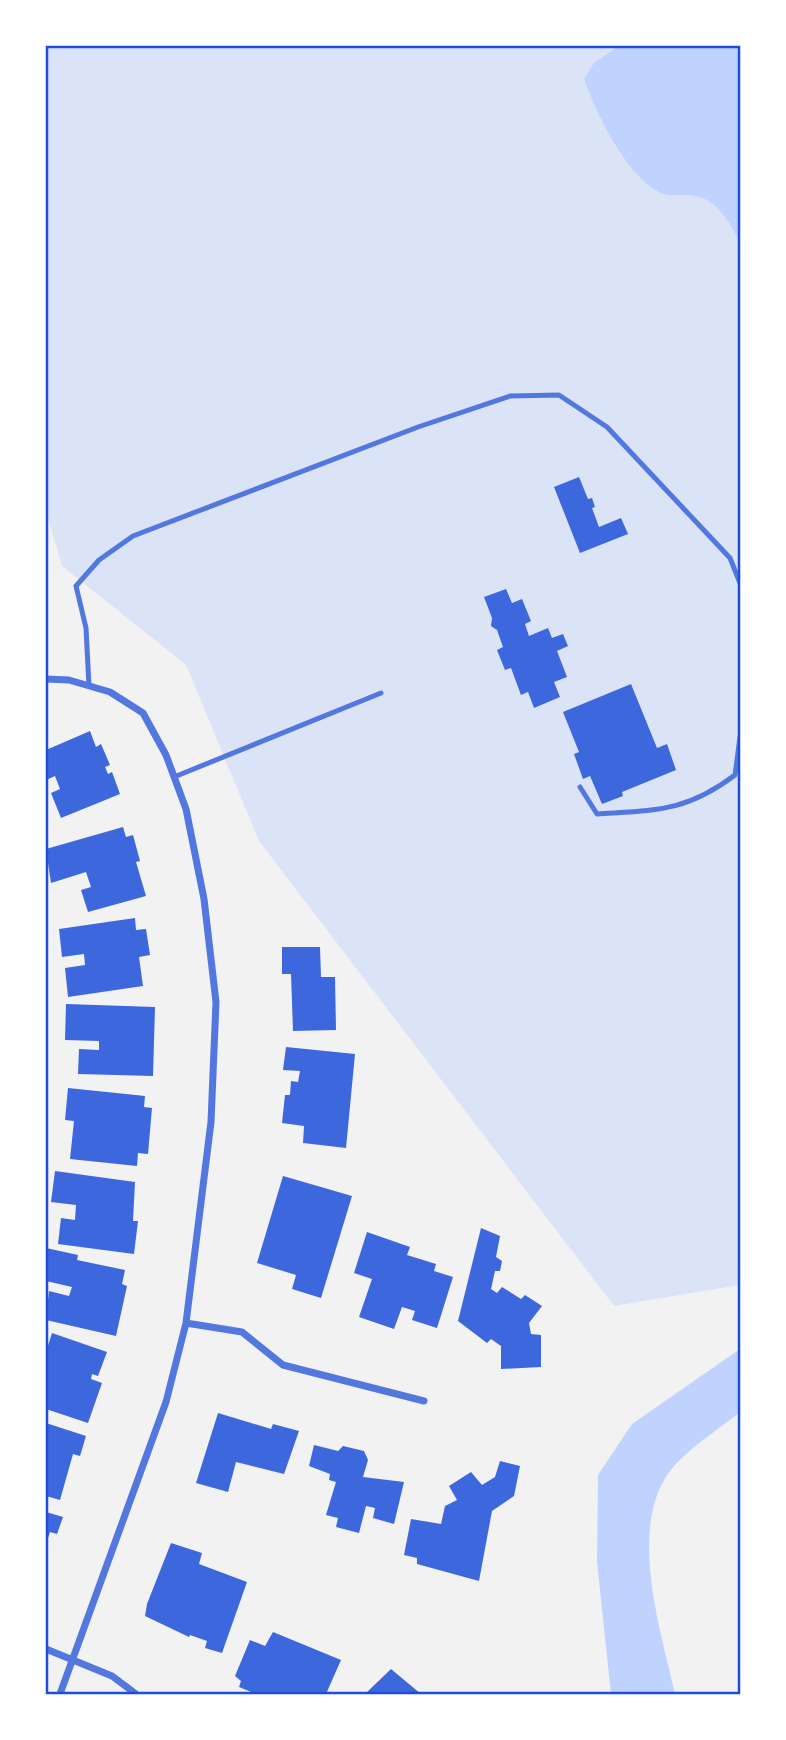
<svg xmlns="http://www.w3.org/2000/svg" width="786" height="1740" font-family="Literata,serif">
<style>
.green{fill:#dbe4f7}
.water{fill:#bfd3fe}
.building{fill:#3d67dc}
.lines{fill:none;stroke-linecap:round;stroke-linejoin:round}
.service{stroke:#5277de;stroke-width:5}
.minor{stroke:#5277de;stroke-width:7}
.neatline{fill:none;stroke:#1d4ed8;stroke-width:2.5}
</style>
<rect width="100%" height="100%" fill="#f2f2f2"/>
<path class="green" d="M46,46H740V1285L614,1306L259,841L186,665L62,566L46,511Z"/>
<path class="water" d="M619,46H740V243C729,221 716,196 688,195C678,195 667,197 657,191C624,171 597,115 584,79L594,63Z
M740,1349V1412C719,1429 692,1446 674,1466C625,1522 661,1630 675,1694H611L597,1562L598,1475L632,1424Z"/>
<path class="building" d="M579,477L588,499L592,498L595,507L592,508L599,527L621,518L628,534L580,553L554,487Z
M506,589L512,603L522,599L531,621L525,624L529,636L548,628L552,638L563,634L568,646L557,651L567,677L554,682L560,697L534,708L528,692L521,695L511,668L505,670L497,650L503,647L497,630L491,626L492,618L484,597Z
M631,684L657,748L667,744L676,770L622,792L623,796L602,804L590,776L583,779L574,754L579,752L563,712Z
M90,731L96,747L101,744L110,765L105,767L108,774L112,772L120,794L61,818L51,793L60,789L55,776L46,780V750Z
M123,827L126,837L133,835L140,861L136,862L146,896L88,912L81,890L91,887L86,872L51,883L46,849Z
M135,918L136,930L146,929L150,955L139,957L143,986L68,997L65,968L85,965L84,954L62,957L59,929Z
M282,947H320L321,977H335L336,1030L293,1031L291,974H282Z
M66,1004L155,1007L153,1076L78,1074L79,1049L99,1050V1041L65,1040Z
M286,1047L355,1054L346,1148L303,1143L304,1126L282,1123L285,1095H290L291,1081L298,1082L300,1071L283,1070Z
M68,1088L145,1096L144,1107L152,1108L148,1154L138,1153L137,1166L70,1159L74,1121L65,1120Z
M55,1171L135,1182L133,1221H138L134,1254L58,1244L61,1218L75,1220L76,1205L51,1202Z
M283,1176L352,1196L321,1298L292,1289L296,1275L257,1263Z
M481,1228L500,1236L496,1257L502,1261L500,1271H495L491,1289L497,1293L502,1287L521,1299L525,1295L542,1306L529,1323L531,1334L541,1335V1367L501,1369V1346L491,1339L487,1343L458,1321Z
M367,1232L410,1247L407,1255L436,1264L434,1271L453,1277L437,1328L412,1320L415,1311L402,1307L394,1329L359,1317L372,1279L354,1273Z
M46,1248L78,1255L77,1260L125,1270L122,1284L127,1286L116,1336L46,1320L49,1291L69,1296L72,1287L46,1281Z
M52,1333L107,1352L98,1376L92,1374L91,1379L102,1383L88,1423L46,1409V1352Z
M218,1413L271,1429L273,1424L299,1431L284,1474L236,1462L228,1492L196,1483Z
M46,1423L86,1436L80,1456L73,1454L60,1500L46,1496Z
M314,1445L338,1451L343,1446L364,1451L368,1460L363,1477L404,1482L394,1524L373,1518L375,1508L366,1506L359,1533L336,1527L338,1518L326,1515L336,1482L329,1480L330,1474L309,1466Z
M500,1461L520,1466L514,1496L492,1511L479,1581L417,1564V1558L404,1555L411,1519L441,1524L445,1506L457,1500L449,1486L471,1472L482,1485L495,1477Z
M46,1512L63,1517L57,1534L50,1532L46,1544Z
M171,1543L202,1553L199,1564L247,1582L222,1653L205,1648L207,1641L190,1635L189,1637L145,1616L147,1604Z
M273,1632L341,1660L326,1694H256L239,1687L241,1681L235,1676L250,1640L265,1646Z
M391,1669L421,1694H365Z"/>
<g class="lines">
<path class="service" d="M89,686L86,628L76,586L99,560L133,536L418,427L510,396L559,395L607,427L730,558L740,583
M174,777L381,693
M580,787L597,814C656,810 686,812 735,775L740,737"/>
<path class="minor" d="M46,679L69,680L110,692L143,713L166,755L186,809L204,899L216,1002L211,1122L186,1323L166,1402L60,1694
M186,1323L242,1332L283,1365L424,1401
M46,1649L112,1676L136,1694"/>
</g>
<rect width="786" height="1740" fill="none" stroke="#ffffff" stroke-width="94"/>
<rect x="47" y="47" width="692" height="1646" class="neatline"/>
</svg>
